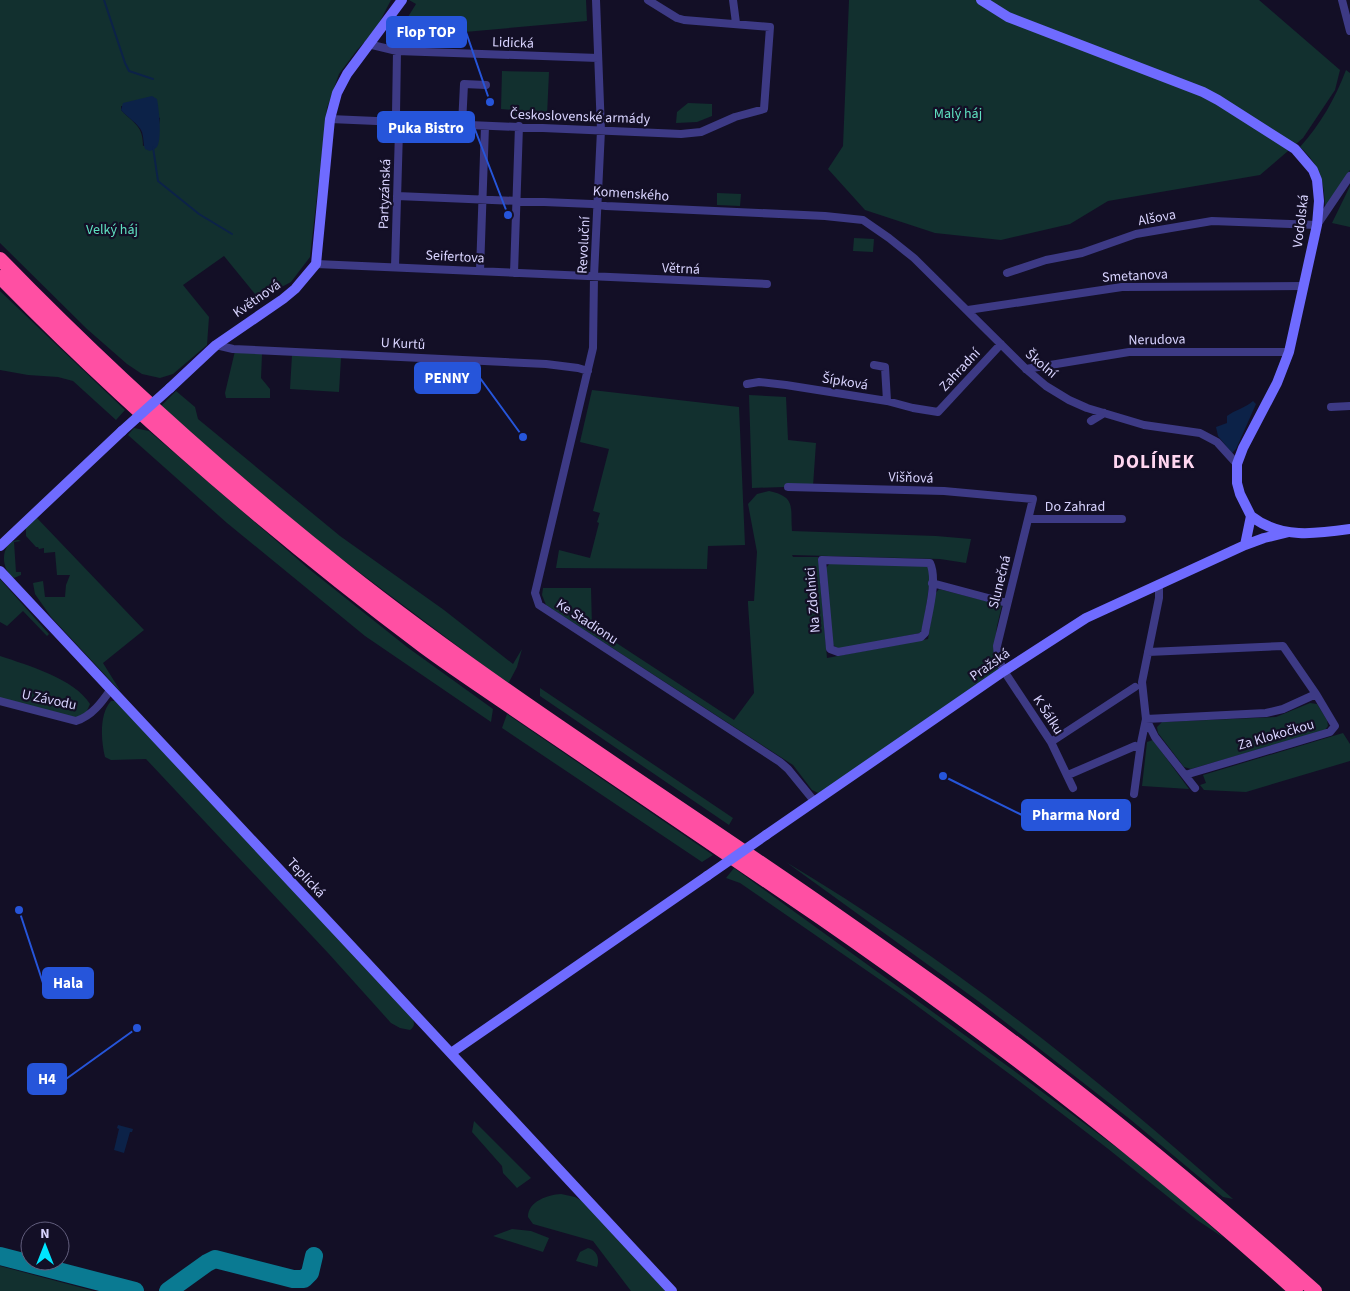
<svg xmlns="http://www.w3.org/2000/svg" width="1350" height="1291" font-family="'Source Sans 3',sans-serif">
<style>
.green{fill:#12302f;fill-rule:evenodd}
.water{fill:#0c2248}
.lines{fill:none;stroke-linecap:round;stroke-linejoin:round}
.stream{stroke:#0c2248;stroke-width:2}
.taxiway{stroke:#0a7a92;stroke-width:18}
.street{stroke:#3d3a85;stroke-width:8}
.secondary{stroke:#6f6bff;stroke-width:10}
.highway{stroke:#ff4fa3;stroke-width:14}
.secondary-bridge{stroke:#6f6bff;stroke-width:10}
.labels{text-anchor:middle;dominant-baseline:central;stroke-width:4.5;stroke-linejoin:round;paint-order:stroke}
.street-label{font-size:14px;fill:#d9d4ff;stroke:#130f26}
.park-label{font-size:14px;fill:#5fe0c0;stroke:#130f26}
.district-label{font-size:19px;font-weight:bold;letter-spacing:1px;fill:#ffd6f0;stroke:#130f26}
.leader{fill:none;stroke:#2655da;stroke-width:2}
.callout-dot{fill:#2655da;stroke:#130f26;stroke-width:2}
.callout{fill:#2655da;stroke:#2655da;stroke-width:2}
.callout-label{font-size:15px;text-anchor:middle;font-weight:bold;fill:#fff}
</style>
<rect width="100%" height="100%" fill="#130f26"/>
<path class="green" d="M0,0H391L375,31L357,50L339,74L327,108L310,257L291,282L259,299L224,256L183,285L209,317L207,345L173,374L160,378L142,374L127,364L87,329L0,243ZM121,106L160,118L158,130L159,140L143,146C143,125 134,124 121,110Z
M409,0H586L587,21L442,34L398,33L416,4Z
M849,0H1259L1340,70L1335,90L1303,138L1260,175L1108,201L1070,224L1001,240L935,233L865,210L828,169L843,146Z
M1346,70L1350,73V170L1328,206L1325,205C1324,179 1319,165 1300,147C1320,125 1335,99 1346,70Z
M502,71L549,72L547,116L515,115V110L501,109Z
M688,103L712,104V116L697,122L676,123L677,112Z
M1350,186V227L1332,223Z
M717,193L741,194L740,206L717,205Z
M854,238L874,239L873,252L853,251Z
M0,291L125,410L116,420L73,381L58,377L28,375L0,370Z
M235,351L262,354L261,378L270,389V398H226L225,393Z
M292,355L341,358L339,392L290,389Z
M592,390L739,407L745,545L708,546L707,569L556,568L559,550L590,558L599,523L597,522L600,513L593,511L609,449L580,442Z
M176,391L195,407L198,419L340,536L444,610L513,664L522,649L517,667L508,684L319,542L160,407Z
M749,395L786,397L788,440L816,443L813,486L752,488Z
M134,428L149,431L309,569L407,647L493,709L491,722L365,636L227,523L128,435Z
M769,491C797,497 790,508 792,531L936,536L971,539L966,563L940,559L792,555L793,557H818L827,658L928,639L935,594L939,589L1002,605L997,626L993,656H995L999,672L820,794L812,790L793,765L546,605L542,595L543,588H591L592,627L734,720L754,693L748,604V601H754L757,552L748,504L757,494Z
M36,517L144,630L103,663L121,692L51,617L35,594L33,583L43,581L45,597H65L66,585L70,575H57L55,552L44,553V548L39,549L38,547H36L26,536V527Z
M18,540L21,541L14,542L16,572H21V575L14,578C0,570 0,542 18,540Z
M830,563L927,566L931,572L923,629L920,633L839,649L833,645L826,568Z
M0,579L49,634L47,636L23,611L7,626L0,622Z
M0,656C27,665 75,679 90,704L86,713L76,718L0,699Z
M540,688L733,818L729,825L540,696Z
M111,701H115L121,706L412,1017C414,1023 416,1025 410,1030L400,1028L391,1023L329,954L146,759L111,760L105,757C101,741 99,714 111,701Z
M1310,703L1317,704L1327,720L1328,726L1325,730L1191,769L1184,767L1158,733L1157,727L1162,722L1276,717Z
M507,714L713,855L702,862L502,728Z
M1343,733L1350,744V761L1246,792L1204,790L1200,785L1206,783L1203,775Z
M1153,740L1189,789L1142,786L1147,742Z
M786,862C945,957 1095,1075 1233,1199L1223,1197L1131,1120L978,1001Z
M734,868L1013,1070L1160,1180L1224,1238L1197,1220L1107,1148L1015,1078L905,997L740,883L726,878Z
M474,1121L531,1178L517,1188L503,1173L502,1166L472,1132Z
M561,1194L575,1197L582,1201L666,1291H631L593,1241L533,1224L528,1217C528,1201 548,1195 561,1194Z
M512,1229L531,1231L549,1238L543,1252L493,1236Z
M588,1248C597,1250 600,1259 597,1267L576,1261L580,1252Z
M0,1266L94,1291H0Z"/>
<path class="water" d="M152,96L157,99C159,109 162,139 157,147C155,149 152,150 150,151L145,149C143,144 144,138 142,132C139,124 127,117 121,110L123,103Z
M1253,401L1256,404L1236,449L1232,453L1218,436L1216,427L1227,423V416C1235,410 1245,408 1253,401Z
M118,1125L133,1129L132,1132H130L124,1153L114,1150L119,1129L117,1128Z"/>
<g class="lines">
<path class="stream" d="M104,0L125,63L129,71L153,79
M153,147L158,181L199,214L232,234"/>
<path class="taxiway" d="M0,1256L135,1291
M168,1291L207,1263L215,1259L293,1279H304L310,1273L314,1256"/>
<path class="street" d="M596,0L601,130L594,276L593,348L535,593L539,605L780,762L788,769L815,802
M733,0L736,23
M1342,0L1350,31
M386,22L393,27L395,32L397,51L396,114L399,131L395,267
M368,44L397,51L598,58
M330,119L681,134L701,132L735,117L764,109L770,27L684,20L677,18L648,0
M462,125L464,84L486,85
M397,196L592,204L606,206L825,216L863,220L889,238L914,258L1026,369L1046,386L1069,400L1087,408L1144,425L1200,433L1217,442L1237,464
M316,264L767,284
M480,271L485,126
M514,273L519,126
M1007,273L1046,260L1082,253L1136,234L1212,221L1317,225L1350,176
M968,310L1122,287L1304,286
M216,345L233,349L546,364L578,368L588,371
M874,365L885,367L887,401
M1026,369L1129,352H1289
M747,384L759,382L786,385L887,401L913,408L938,412L1001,344
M1331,407L1350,406
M1091,421L1104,413
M788,487L944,491L1033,499L997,646L998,658L1004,671L1051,742L1073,788
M1029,519H1122
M822,560L930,563C938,580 928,614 925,633L921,637L838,652L830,649Z
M932,583L1007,603
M1148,652L1283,646L1316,694L1335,726L1330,732L1185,775
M0,701L76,721C92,716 102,702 111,689
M1051,742L1135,687
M1068,775L1135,746
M1195,788L1155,737L1146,719L1266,713L1283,709L1316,694
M1134,794L1141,743L1146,719L1142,682L1159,598V584"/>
<path class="secondary" d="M981,0L1008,17L1203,92L1218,100L1295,149L1313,170L1317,180L1319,201L1317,225L1289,352L1277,383L1243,448L1237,464V483L1240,494L1251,516L1245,545
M170,388L216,345L283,299L295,289L316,264L330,119L337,93L347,74L402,0
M1251,516C1280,539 1316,534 1350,529
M0,546L122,431
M0,571L366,962L672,1291
M766,835L1004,671L1086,618L1245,545L1264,538L1289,532
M451,1053L707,876"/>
<path class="highway" d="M0,259C107,369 222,473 343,569C497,691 664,795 825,907C901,960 977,1013 1050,1070C1141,1140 1229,1214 1315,1291
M0,277C131,411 274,534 424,647C462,675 501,700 540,727C633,791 727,854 821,918C987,1033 1147,1156 1296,1291"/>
<path class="secondary-bridge" d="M122,431L170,388
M707,876L766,835"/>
</g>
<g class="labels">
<g class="street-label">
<text transform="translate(513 43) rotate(2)">Lidická</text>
<text transform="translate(580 117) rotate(2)">Československé armády</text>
<text transform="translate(385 194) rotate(-88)">Partyzánská</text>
<text transform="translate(631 194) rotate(4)">Komenského</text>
<text transform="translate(1157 218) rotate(-10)">Alšova</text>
<text transform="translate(1301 221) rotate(-83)">Vodolská</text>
<text transform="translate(584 245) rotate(-87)">Revoluční</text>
<text transform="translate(455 257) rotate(3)">Seifertova</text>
<text transform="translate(681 269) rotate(2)">Větrná</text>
<text transform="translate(1135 276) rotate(-3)">Smetanova</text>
<text transform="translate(257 299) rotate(-35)">Květnová</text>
<text transform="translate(1157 340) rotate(-1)">Nerudova</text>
<text transform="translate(403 344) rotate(3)">U Kurtů</text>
<text transform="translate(1041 364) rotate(40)">Školní</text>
<text transform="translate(960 370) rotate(-47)">Zahradní</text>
<text transform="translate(845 382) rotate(9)">Šípková</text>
<text transform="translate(911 478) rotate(2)">Višňová</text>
<text x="1075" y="507">Do Zahrad</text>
<text transform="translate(1000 582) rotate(-76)">Slunečná</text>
<text transform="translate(813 600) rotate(-95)">Na Zdolnici</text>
<text transform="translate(587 622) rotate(33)">Ke Stadionu</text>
<text transform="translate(990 665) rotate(-35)">Pražská</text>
<text transform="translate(49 700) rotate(12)">U Závodu</text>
<text transform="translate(1048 715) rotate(57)">K Šálku</text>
<text transform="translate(1276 735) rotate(-16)">Za Klokočkou</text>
<text transform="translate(306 878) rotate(47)">Teplická</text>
</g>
<g class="park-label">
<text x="958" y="114">Malý háj</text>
<text x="112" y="230">Velký háj</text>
</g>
<g class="district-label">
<text x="1154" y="462">DOLÍNEK</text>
</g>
</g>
<path class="leader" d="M490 102L466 32M508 215L474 127M523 437L480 378M943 776L1022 815M19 910L43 983M137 1028L66 1079"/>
<g class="callout-dot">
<circle cx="490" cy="102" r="5"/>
<circle cx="508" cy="215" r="5"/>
<circle cx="523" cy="437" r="5"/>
<circle cx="943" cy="776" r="5"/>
<circle cx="19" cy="910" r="5"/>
<circle cx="137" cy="1028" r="5"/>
</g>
<g class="callout">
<rect x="387" y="17" width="79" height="30" rx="5"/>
<rect x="378" y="112" width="96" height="30" rx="5"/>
<rect x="415" y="363" width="65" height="30" rx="5"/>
<rect x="1022" y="800" width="108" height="30" rx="5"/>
<rect x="43" y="968" width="50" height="30" rx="5"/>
<rect x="28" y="1064" width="38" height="30" rx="5"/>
</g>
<g class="callout-label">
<text x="426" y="37">Flop TOP</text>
<text x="426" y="133">Puka Bistro</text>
<text x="447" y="383">PENNY</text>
<text x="1076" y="820">Pharma Nord</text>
<text x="68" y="988">Hala</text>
<text x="47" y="1084">H4</text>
</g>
<g transform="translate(45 1246)"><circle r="24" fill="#130f26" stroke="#625e7d"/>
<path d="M0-4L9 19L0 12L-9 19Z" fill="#00e5ff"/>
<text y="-8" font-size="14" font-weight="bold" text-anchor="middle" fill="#d9d4ff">N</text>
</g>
</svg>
